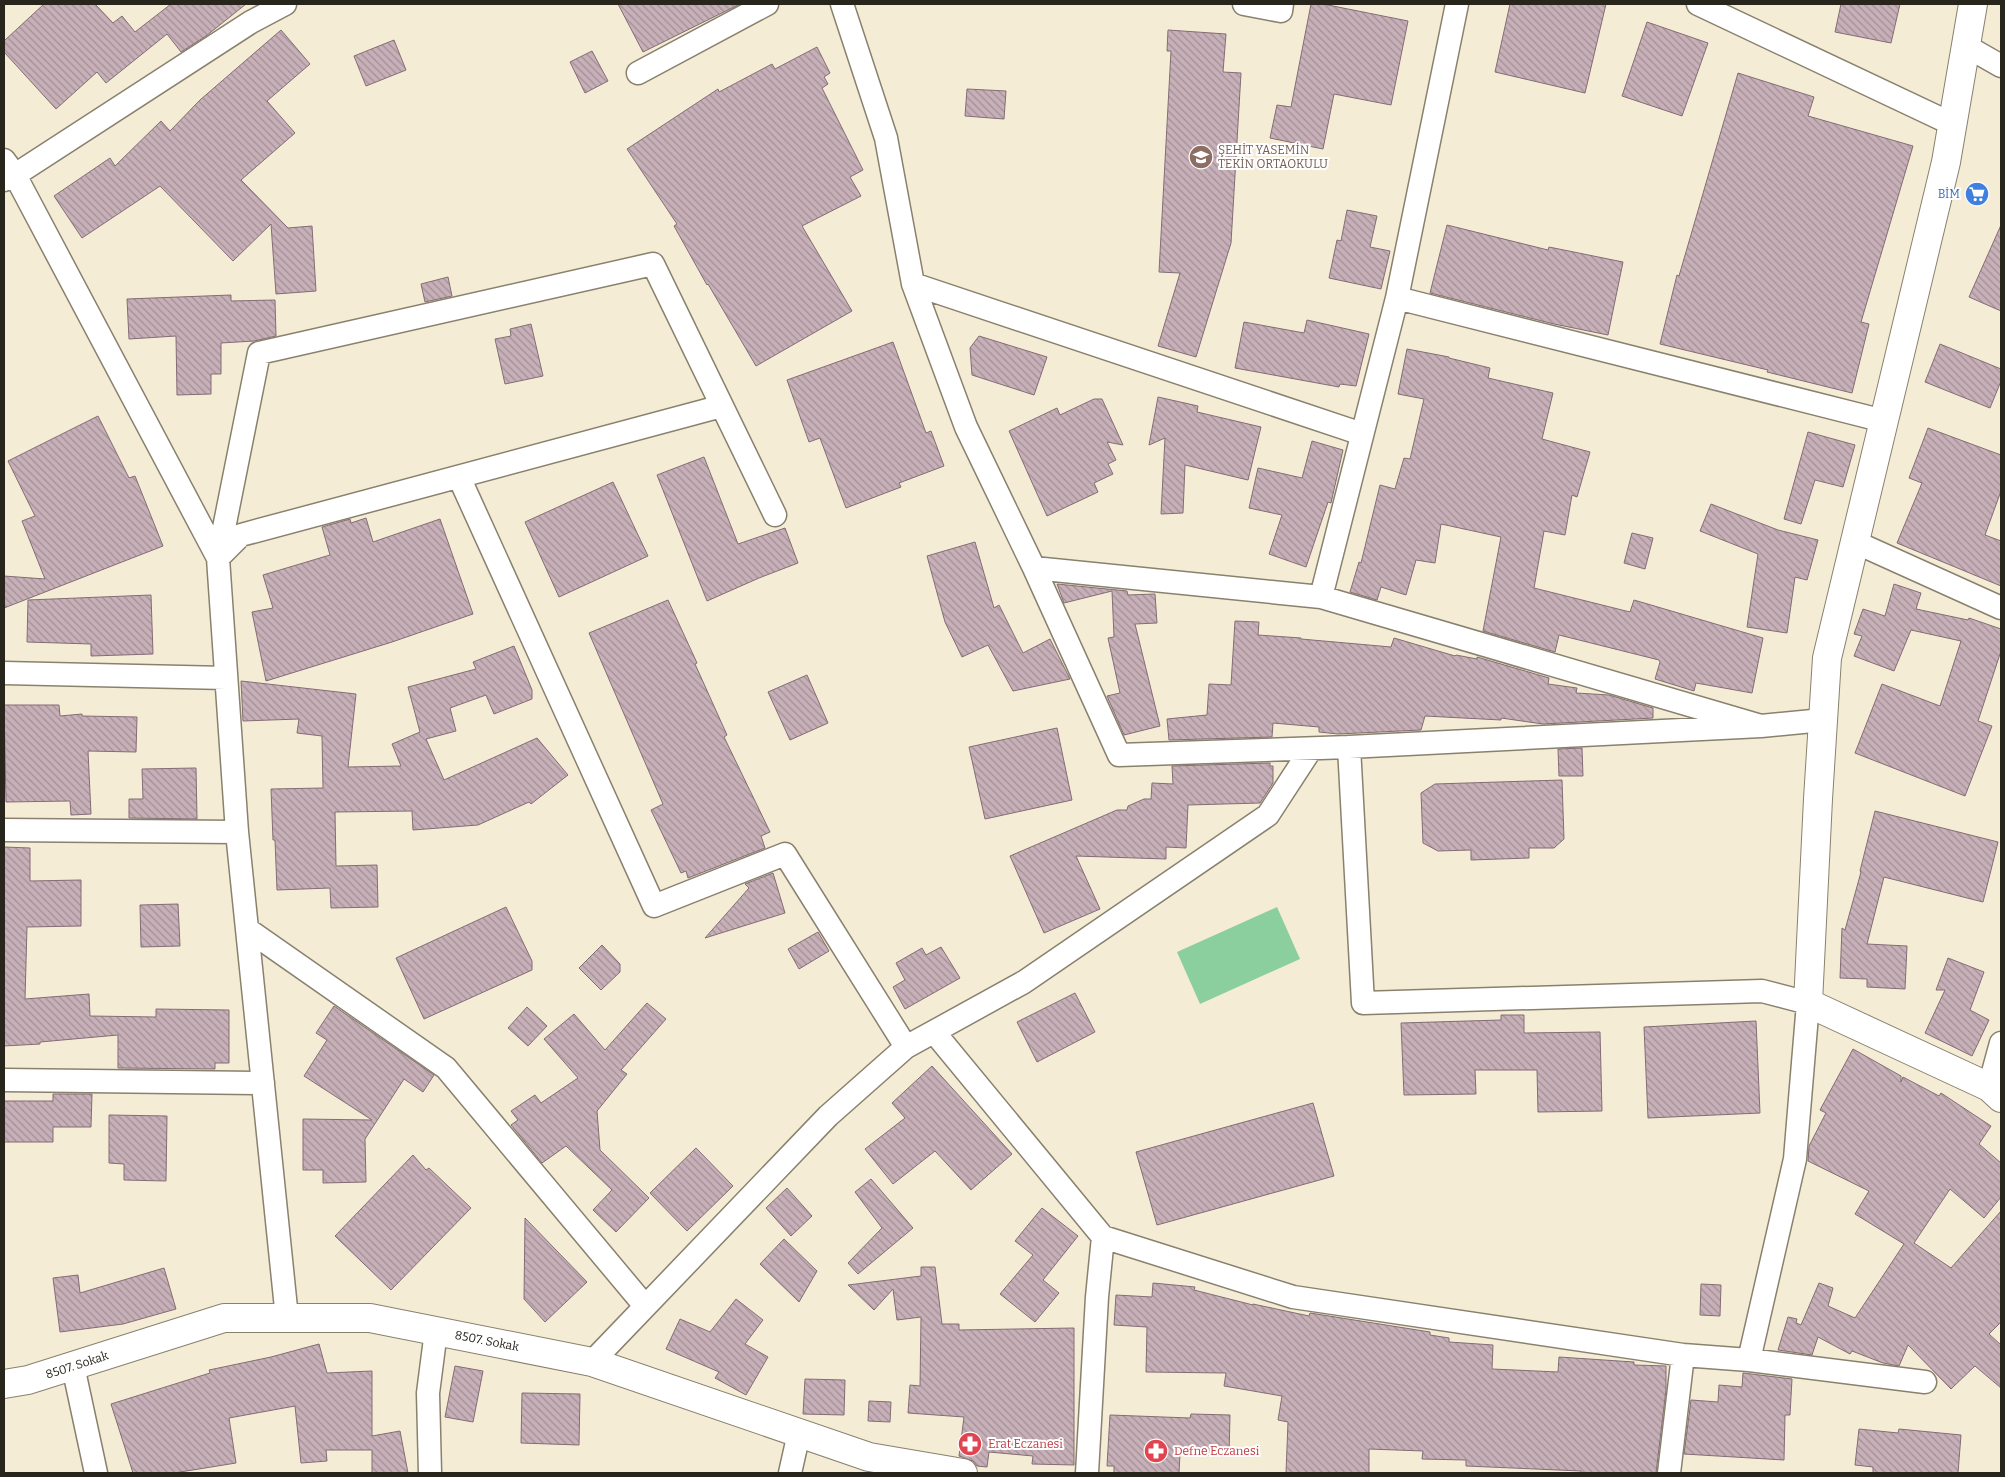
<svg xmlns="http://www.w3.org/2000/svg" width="2005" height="1477" font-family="Bitter,serif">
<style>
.garden{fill:#8ccf9f}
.building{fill:url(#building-back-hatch);stroke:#836d75}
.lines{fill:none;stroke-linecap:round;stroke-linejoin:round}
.minor-casing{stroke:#89816e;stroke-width:25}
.tertiary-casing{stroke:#89816e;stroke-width:30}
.minor{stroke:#fff;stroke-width:22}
.tertiary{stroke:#fff;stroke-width:28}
.labels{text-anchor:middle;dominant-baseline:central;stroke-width:4;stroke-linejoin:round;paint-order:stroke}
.education-label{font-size:12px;fill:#785e54;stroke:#fff;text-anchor:start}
.shop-label{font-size:12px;fill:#366cbe;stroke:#fff;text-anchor:end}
.street-label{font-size:12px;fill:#28251d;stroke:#fff}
.health-label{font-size:12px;fill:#be3a42;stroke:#fff;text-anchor:start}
</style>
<defs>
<pattern id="building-back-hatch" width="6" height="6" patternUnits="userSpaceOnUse" patternTransform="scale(1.25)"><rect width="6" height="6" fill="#c8b0b9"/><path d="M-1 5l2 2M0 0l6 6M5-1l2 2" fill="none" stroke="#a28f96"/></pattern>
</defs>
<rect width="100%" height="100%" fill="#f5ecd6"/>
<path class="garden" d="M1277,907L1300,959L1200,1004L1177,952Z"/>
<path class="building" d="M44,4H95L113,23L122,16L135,32L171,4H246L206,36L181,52L167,34L106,83L97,72L56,109L4,52V41Z
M618,4H740L643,52Z
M1311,4H1323L1408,21L1391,105L1334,94L1323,149L1270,138L1277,105L1291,107Z
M1510,4H1606L1585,93L1495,72Z
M1841,4H1900L1891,43L1835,32Z
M1647,22L1708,43L1682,116L1622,96Z
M281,30L310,64L267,101L295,133L241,180L288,228L312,226L316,291L276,294L271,224L233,261L160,186L82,238L54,196L110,158L115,166L161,121L170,131L200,100Z
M1168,30L1226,34L1223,72L1241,73L1231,243L1196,357L1158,346L1180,273L1159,272L1171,51H1167Z
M394,40L406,70L366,86L354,56Z
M817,47L830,73L824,77L828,84L822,88L863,170L850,177L861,196L802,226L852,311L756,366L708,284L707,285L674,226L677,224L627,149L718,89L719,92L772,64L775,69Z
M592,51L608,81L585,93L570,62Z
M1738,73L1814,97L1808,116L1913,146L1861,322L1869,324L1852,393L1767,372L1768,370L1660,344L1677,275L1679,276Z
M967,89L1006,91L1004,119L965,116Z
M1347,210L1377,216L1370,247L1390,251L1381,289L1329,278L1337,240L1341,241Z
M1447,225L1548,250L1549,247L1623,262L1608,335L1554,324L1430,293Z
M2001,225V311L1969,297Z
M448,277L452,296L425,302L421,284Z
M231,295V301L275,300L276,336L254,341L221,343V374H211V394L177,395L176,336L129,339L127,299Z
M1307,320L1369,334L1356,386L1340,384L1339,387L1235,368L1244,322L1304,333Z
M531,324L543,376L505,384L495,339L511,336L510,329Z
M979,336L1047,357L1034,395L972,375L970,348Z
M893,342L926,433L931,431L944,466L899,483L901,487L846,508L820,438L809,442L787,380Z
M1940,344L2001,369V381L1990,408L1925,382Z
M1407,349L1449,357V358L1490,368L1488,378L1553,393L1542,439L1590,452L1577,497L1572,495L1565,535L1544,531L1534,588L1630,612L1634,600L1763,638L1752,693L1696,683L1694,691L1655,679L1660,662L1659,660L1559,635L1555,652L1483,631L1501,537L1441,524L1435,563L1416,560L1406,595L1381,587L1377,600L1350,592L1359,562L1361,563L1380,485L1395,489L1404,458L1410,459L1424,399L1398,394Z
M1158,397L1198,406L1197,412L1261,427L1248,480L1185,465L1183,513L1161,514L1165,438L1149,445Z
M1094,399H1102L1123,445L1107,442L1116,460L1108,464L1113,474L1094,483L1098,492L1047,516L1009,431L1057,408L1060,415Z
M98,416L129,478L135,476L163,546L4,608V576L45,579L22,521L35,516L8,461Z
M1928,428L2001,455V491L1985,535L2001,541V586L1897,543L1922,483L1909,478Z
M1808,432L1855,445L1843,487L1815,480L1801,524L1784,519Z
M1312,441L1343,450L1331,503L1328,502L1306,567L1269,554L1282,515L1249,508L1258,468L1302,478Z
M704,457L738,544L785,528L798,563L759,578L707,601L657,475Z
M613,482L648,556L559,597L525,522Z
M1711,504L1778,530L1818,540L1807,580L1795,577L1787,633L1747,627L1758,554L1700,531Z
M366,518L373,542L440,519L473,614L392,642L266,681L252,612L273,608L263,575L330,555L322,527L350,519L351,523Z
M1632,533L1653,538L1645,569L1624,563Z
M975,542L994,608L999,605L1023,653L1050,639L1070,679L1013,691L988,645L962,657L945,622L927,556Z
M1057,584L1127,591L1128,595L1155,594L1157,623L1135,624L1160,726L1124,735L1107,696L1120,693L1108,638L1114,637L1112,591L1064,603Z
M1894,584L1921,593L1916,609L1968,620L1969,618L2001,629V651L1978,721L1992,726L1965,796L1855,753L1882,684L1940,706L1961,641L1911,630L1894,671L1854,656L1862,636L1854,634L1863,609L1885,616Z
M151,595L153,654L91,656V644L27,642L28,600Z
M668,600L697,663L695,664L727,735L724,737L770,832L761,836L765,848L688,878L686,871L681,873L651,810L663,804L589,633Z
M1235,621L1259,622L1258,635L1301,638V639L1391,647L1394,638L1455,656L1456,655L1477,659V657L1549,678L1548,684L1577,688L1576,693L1609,695L1653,708V718L1543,724L1501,718V720L1425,716L1421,730L1338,734L1319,732V727L1273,723L1272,737L1169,740L1167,719L1207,715L1209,684L1231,685Z
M514,646L532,690V699L494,714L486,695L450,708L456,731L426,739L444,780L537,738L568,775L531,804L529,802L478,825L413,830L412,811L335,812L336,866L377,865L378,907L331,908L330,888L277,890L275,840H273L271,789L323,788L322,736L297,733L299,719L243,721L241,681L356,694L348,767L401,766L392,744L420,732L408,687L476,669L473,662Z
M807,675L828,723L790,740L768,692Z
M4,705H59L60,716L82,714V716L137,717L136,752L88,751L91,814L71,815L70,801L6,802Z
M1057,728L1072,800L985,819L969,747Z
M1582,748L1583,776H1559L1558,749Z
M1270,763V766H1273V783L1260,803L1188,805L1186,848L1166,847V859L1076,856L1100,909L1044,933L1010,856L1117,810H1127L1128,806L1144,799H1151L1152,783L1173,784L1172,766Z
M196,768L197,819L129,818V799H143L142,769Z
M1562,780L1564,839L1554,848H1529V858L1471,860V850L1438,851L1423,843L1421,793L1435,784Z
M1875,811L1998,842L1983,902L1884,877L1867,944L1907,946L1905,989L1867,987V979L1840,978L1842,928L1845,930L1861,872L1860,871Z
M4,847L30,848V881L81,880V926L27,927L25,999L89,994L90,1016L156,1017V1009L229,1010V1063H215V1069L118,1068V1035L40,1042V1044L4,1046Z
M773,873L785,913L705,938L749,888L745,884Z
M178,904L180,946L141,947L140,905Z
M506,907L532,961V970L424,1019L396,958Z
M818,932L829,951L799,969L788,949Z
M602,945L620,964V972L601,990L579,968Z
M941,947L960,978L905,1009L893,987L905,980L896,963L922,948L926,955Z
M1948,958L1984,972L1970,1010L1989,1020L1972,1056L1925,1033L1945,990H1936Z
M1075,993L1095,1032L1037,1062L1017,1022Z
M647,1003L666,1019L621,1070L627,1074L597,1111L600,1150L649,1198L616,1232L593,1210L612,1190L566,1146L542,1163L511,1125L518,1120L511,1111L535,1095L541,1103L578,1078L544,1039L574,1014L605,1050Z
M334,1006L434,1075L423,1092L404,1079L365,1139L366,1182L323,1183V1170H303V1119L372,1120L304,1076L327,1040L316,1033Z
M527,1007L547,1026L528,1046L508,1028Z
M1501,1015H1524V1033L1600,1032L1602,1111L1538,1112L1537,1070H1475L1476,1094L1404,1095L1401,1023L1501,1020Z
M1756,1021L1760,1113L1648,1118L1644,1027Z
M1853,1049L1901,1076V1082L1903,1077L1939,1096L1941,1093L1991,1126L1979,1144L2001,1163V1197L1984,1218L1950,1189L1914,1243L1951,1268L2001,1211V1322L1989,1334L2001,1345V1388L1975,1366L1951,1389L1908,1345L1899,1366L1883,1363L1852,1351L1850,1354L1818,1337L1812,1355L1778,1350L1788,1317L1797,1319L1796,1323L1801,1325L1819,1283L1833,1288L1828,1306L1855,1318L1904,1244L1855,1214L1869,1191L1808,1161L1809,1146L1826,1113L1820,1110Z
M932,1066L1012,1154L971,1190L935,1151L893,1184L865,1149L905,1118L892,1103Z
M53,1094H92L91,1127H53V1142H4V1101H53Z
M1313,1103L1334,1176L1157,1225L1136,1152Z
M109,1115L167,1116L166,1181L124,1180V1164L109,1163Z
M696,1148L733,1186L687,1231L650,1193Z
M413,1155L426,1170L429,1168L471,1208L391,1290L335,1236Z
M871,1179L913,1228L858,1274L848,1263L882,1228L855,1192Z
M787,1188L812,1216L791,1236L766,1208Z
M1042,1208L1078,1236L1043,1280L1059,1293L1035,1322L1000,1294L1033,1255L1015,1241Z
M525,1218L587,1282L545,1322L524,1299Z
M784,1239L817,1271L799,1302L760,1264Z
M921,1267H935L942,1324H959V1330L1074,1328V1465L1032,1464L1033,1456L989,1452L987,1467L977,1466L973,1461L959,1456L964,1417L908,1413L910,1385L920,1386L921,1317L897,1320L893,1289L874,1310L848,1285L921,1276Z
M164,1268L176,1309L123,1324L60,1332L53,1278L78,1275L80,1293Z
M1153,1283L1195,1287L1194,1290L1253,1305V1304L1309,1316L1310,1313L1430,1332V1335L1449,1338V1342L1493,1345L1492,1369L1558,1372L1559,1357L1634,1362V1365L1666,1366V1390L1656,1473H1581V1471L1466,1466V1460L1422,1459L1423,1451L1369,1449V1473H1286L1288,1422L1278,1420L1282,1396L1224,1386L1226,1373L1146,1372L1147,1327L1114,1325L1116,1295L1152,1297Z
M1701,1284L1721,1285L1720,1316L1700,1315Z
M736,1299L763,1320L745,1344L768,1357L746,1395L715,1378L719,1372L666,1349L680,1319L710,1332Z
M319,1344L327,1373L372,1371V1436L400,1431L408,1473H372V1450H326L327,1461L301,1463L295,1406L229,1418L236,1463L174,1473H133L111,1404L210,1373L209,1370L271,1357Z
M455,1366L483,1371L473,1422L445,1417Z
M1743,1373L1792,1379L1790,1415H1785L1784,1460L1684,1454L1691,1400L1718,1402L1719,1385L1742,1387Z
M805,1379L845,1380L844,1415L803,1414Z
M522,1393L580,1394L579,1445L521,1443Z
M869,1401L891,1402L890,1422L868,1421Z
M1191,1414L1230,1415L1229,1456L1180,1454L1179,1473H1114V1466H1107L1110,1415L1190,1418Z
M1859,1429L1898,1433L1899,1429L1961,1435L1958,1473H1873V1467L1855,1465Z"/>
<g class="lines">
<g class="minor-casing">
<path id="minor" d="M842,4L886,138L913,284L966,427L1034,568L1119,755L1349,747L1761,726
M1244,4L1281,11L1282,4
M1457,4L1397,298L1884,421
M1698,4L1952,124
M1966,46L2001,66
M638,73L767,4
M4,160L15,175L218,558L237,832L287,1318
M4,180L15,175L251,22L285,4
M913,284L1362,434
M459,477L654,906L785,854L906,1047
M1855,542L2001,608
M218,558L259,353L653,264L775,515
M218,558L241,535L722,406
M1034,568L1321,597L1761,726L1823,720
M1321,597L1397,298
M4,673L226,678
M1349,747L1363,1003L1762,991L1808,1003L1795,1159L1749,1360
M4,830L237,832
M247,929L446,1068L645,1306
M934,1032L1103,1237L1293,1297L1683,1355L1749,1360L1925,1382
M4,1080L263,1083
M1989,1087L2001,1043
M592,1362L828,1116L906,1047L1024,982L1268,815L1311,749
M73,1366L96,1473
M430,1473L428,1393L436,1331
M790,1473L799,1433
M1087,1473L1097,1297L1103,1237
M1669,1473L1683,1355"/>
</g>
<g class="tertiary-casing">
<path id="tertiary" d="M1973,4L1946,162L1827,658L1818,799L1808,1003L1989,1087L2001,1098
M4,1384L28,1380L224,1318H370L592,1362L869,1457L963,1473"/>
</g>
<use href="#minor" class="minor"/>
<use href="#tertiary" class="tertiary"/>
</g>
<defs>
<g id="school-disc" transform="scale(1.25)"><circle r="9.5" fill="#8d6e63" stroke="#fff"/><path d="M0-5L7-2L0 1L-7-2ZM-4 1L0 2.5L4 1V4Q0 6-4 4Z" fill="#fff"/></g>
<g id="supermarket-disc" transform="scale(1.25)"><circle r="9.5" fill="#3f7fe0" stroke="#fff"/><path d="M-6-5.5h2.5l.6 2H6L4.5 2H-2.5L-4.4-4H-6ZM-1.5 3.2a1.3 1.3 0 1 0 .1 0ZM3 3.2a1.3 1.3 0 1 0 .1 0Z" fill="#fff"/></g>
<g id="pharmacy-disc" transform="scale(1.25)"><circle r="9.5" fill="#e0444e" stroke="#fff"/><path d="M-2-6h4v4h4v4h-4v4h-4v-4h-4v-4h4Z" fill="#fff"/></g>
</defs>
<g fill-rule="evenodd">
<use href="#school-disc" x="1201" y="157"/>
<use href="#supermarket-disc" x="1977" y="194"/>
<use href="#pharmacy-disc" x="970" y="1444"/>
<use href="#pharmacy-disc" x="1156" y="1451"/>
</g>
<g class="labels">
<g class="education-label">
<text x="1218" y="150">ŞEHİT YASEMİN<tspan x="1218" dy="14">TEKİN ORTAOKULU</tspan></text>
</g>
<g class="shop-label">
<text x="1960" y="194">BİM</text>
</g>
<g class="street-label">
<text transform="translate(487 1341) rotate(11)">8507. Sokak</text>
<text transform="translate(77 1365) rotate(-18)">8507. Sokak</text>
</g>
<g class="health-label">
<text x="988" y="1444">Erat Eczanesi</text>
<text x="1174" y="1451">Defne Eczanesi</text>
</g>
</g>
<rect width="2005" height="1477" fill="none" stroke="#28251d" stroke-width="10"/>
</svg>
